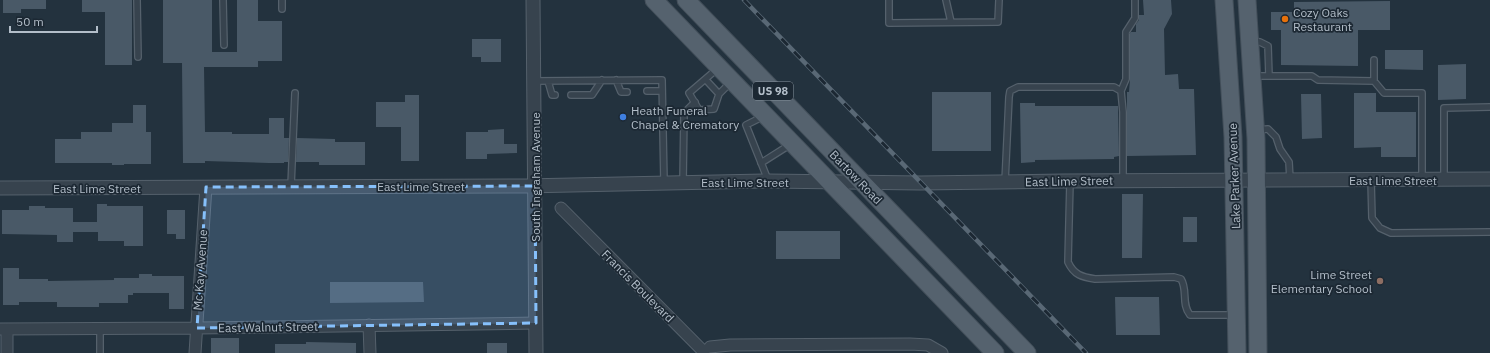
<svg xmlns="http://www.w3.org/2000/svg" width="1490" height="353" font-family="'IBM Plex Sans',sans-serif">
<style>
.building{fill:#495967}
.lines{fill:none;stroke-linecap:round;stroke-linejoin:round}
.service-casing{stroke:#55616c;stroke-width:8}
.minor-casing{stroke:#55616c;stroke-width:13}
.tertiary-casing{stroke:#55616c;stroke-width:15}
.primary-casing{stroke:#434f5a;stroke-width:19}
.service{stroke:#37434e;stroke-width:5.5}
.minor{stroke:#37434e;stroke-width:11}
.tertiary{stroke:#37434e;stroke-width:13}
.primary{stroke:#55626e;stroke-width:17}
.rail-casing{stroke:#596875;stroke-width:4.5}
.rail{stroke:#1c2833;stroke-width:3;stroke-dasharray:9;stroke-linecap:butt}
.marked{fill:#86c0fb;fill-opacity:0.2;stroke:#86c0fb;stroke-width:3;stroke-dasharray:8 5;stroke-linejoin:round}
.food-dot{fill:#e8710a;stroke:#1c2833;stroke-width:1.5}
.shop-dot{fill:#3f7fe0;stroke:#1c2833;stroke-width:1.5}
.education-dot{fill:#8d6e63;stroke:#1c2833;stroke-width:1.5}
.labels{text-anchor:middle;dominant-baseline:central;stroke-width:3.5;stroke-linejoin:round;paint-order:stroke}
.shield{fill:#1c2833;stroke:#86919c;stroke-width:1}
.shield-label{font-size:11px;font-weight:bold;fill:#b3bec9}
.poi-label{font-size:12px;fill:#b3bec9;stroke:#1c2833;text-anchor:start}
.street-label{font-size:12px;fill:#b3bec9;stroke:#1c2833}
</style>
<rect width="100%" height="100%" fill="#23323e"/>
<path class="building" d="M3,0H46V9H21V13H3Z
M82,0H132V65H105V12H82Z
M163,0H212V52H237V0H258V21H282V61H258V67H204L205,132H232V134H269V118H284V138H289L288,162H284V163H269L205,161V163H183L182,63H163Z
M1143,0H1171L1172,14L1164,29L1165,75L1178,74L1179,89H1194L1196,155L1127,156V92H1129L1130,79V33L1131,32H1136V24L1139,20V15H1144Z
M1390,1V30H1358V66L1281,65V30H1271V12H1294V2Z
M472,39H501V62H481V57H472Z
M1385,50H1423V70L1385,69Z
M1466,64V99L1438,100V65Z
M932,92H991V151H932Z
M1354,93H1376V112H1416V157H1381V147L1354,148Z
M1301,94H1321L1322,138L1302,139Z
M405,95H419V161H401V127H376V102H405Z
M1020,103H1035V106H1118L1119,156L1114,157V159L1035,160V162L1021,163Z
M133,105H146V132H151V164H124V165H112V163H55V139H81V132H112V123H133Z
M504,129V144H517V153L487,154V159H466V132H488V130Z
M297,138L335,139V142H365V165H319V162H296Z
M1122,194H1143L1142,258H1122Z
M97,204H107V206H143V246H124V241H98V232H73V242H57V235L2,234V210H29V206H45V208H73V222H97Z
M167,210H185V239H176V234H167Z
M1183,217H1197V242H1183Z
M776,231H840V259H776Z
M3,268H19V279H48V281L114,280V278H139V274H152V276H184V309H169V293H133V295H128V303H99V307H57V302H19V305H3Z
M330,282H423L424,302L330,303Z
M1115,297H1159L1160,335H1116Z
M211,338H239V353H211Z
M306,342L356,343V353H275V344H306Z
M487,343H507V353H487Z"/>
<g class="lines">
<g class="service-casing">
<path id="service" d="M137,0L138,57
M223,0L224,45
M282,0V9
M889,0V23L998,22L999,0
M946,0L951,22
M1252,41L1260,42L1268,46L1269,76
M717,69L689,93L699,110L714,109L719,94L730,83
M1254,76H1312L1318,80L1374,81V60
M616,80L621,92H627
M706,80L719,94
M534,81L662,80L664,182
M548,81L552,95H555
M1374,81L1384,93H1422V179
M647,91H662
M1121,91L1126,79V32L1135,18V0
M571,95H592L602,80
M764,116L746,125L768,180
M1256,130L1268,129L1276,137L1280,149L1289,162L1290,180
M761,163L791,144
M1444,179V108L1490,107
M1371,180L1372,218L1380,228L1391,233L1490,232
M683,182L684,113L695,102
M1005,182L1009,97L1010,91L1018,87H1114L1121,91L1123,112V181
M1070,182L1068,262C1074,275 1082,277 1095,279L1174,277L1181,279C1188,290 1181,304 1190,315H1234
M291,186L295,93
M100,329V353"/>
</g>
<g class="minor-casing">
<path id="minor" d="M561,208L704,352
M369,325L370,353
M0,329L197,328L536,323
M7,329V353
M710,347L730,345L910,344L928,345L942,353
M195,353L206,187"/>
</g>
<g class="tertiary-casing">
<path id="tertiary" d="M533,0L536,353
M0,188L524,186L768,181L920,183L1063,181L1490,179"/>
</g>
<g class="primary-casing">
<path id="primary" d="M654,0L995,353
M686,0L1027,353
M1224,0L1233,137L1237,353
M1247,0L1256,139L1258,353"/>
</g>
<use href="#service" class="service"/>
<use href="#minor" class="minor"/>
<use href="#tertiary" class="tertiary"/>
<use href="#primary" class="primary"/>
<g class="rail-casing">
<path id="rail" d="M744,0L1086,353"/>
</g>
<use href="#rail" class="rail"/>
</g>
<path class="marked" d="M535,186L536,323L197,328L206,187Z"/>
<circle class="food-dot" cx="1285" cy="19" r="4"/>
<circle class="shop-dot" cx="623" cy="117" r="4"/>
<circle class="education-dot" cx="1380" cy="281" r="4"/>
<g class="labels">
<rect class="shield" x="753" y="82" width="40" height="18" rx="3"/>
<g class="shield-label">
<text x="773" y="91">US 98</text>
</g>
<g class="poi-label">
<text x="1293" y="12">Cozy Oaks<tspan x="1293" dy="14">Restaurant</tspan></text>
<text x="631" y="110">Heath Funeral<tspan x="631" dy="14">Chapel &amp; Crematory</tspan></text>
<text x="1372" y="274" text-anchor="end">Lime Street<tspan x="1372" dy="14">Elementary School</tspan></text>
</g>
<g class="street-label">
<text transform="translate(1234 176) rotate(-92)">Lake Parker Avenue</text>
<text transform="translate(535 177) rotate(-90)">South Ingraham Avenue</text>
<text transform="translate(856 177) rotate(46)">Bartow Road</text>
<text x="1393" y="180">East Lime Street</text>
<text transform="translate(1069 181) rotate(-1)">East Lime Street</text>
<text x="745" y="182">East Lime Street</text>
<text x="421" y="186">East Lime Street</text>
<text x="97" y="188">East Lime Street</text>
<text transform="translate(200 270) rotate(-86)">Mc Kay Avenue</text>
<text transform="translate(638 286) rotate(45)">Francis Boulevard</text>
<text transform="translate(268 327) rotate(-1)">East Walnut Street</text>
</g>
</g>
<path d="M10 26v6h87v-6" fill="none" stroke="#b3bec9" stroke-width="2"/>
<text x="16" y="26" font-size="12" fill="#b3bec9" stroke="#1c2833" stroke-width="3" paint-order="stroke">50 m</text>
</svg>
